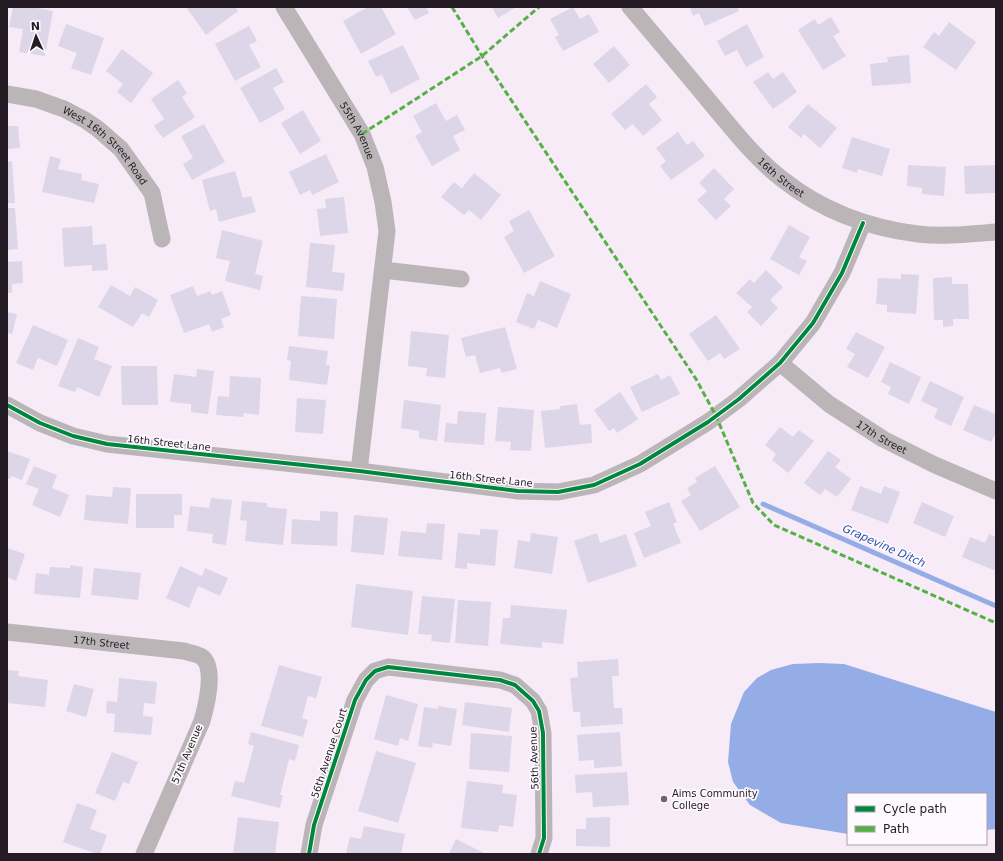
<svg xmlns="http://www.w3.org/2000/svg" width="1003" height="861" font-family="'DejaVu Sans',sans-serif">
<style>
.water{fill:#95ade6}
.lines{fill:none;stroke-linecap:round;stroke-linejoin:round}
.stream{stroke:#95ade6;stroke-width:5}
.building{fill:#ddd5e8}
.minor{stroke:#bbb5b8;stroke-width:17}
.quiet{stroke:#55b145;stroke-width:3;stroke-dasharray:6 3;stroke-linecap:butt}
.cycleway-casing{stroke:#fef9fe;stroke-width:6}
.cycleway{stroke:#00873e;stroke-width:4}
.poi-dot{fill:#6e646e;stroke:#fef9fe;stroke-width:1.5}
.labels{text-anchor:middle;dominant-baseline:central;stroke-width:3.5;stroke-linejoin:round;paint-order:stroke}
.street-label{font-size:10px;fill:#241b24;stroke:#fef9fe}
.poi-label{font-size:10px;fill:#241b24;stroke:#fef9fe;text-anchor:start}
.water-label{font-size:11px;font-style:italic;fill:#2450a9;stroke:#fef9fe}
</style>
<rect width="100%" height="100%" fill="#f8ebf8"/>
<path class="water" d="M819,663L844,664L996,712V829L986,830V794H848V834L781,823L750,805L733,782L728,762L731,724L744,692L757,678L771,670L793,664Z"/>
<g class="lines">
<path class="stream" d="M763,504L996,606"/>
</g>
<path class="building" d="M13,7H31L53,11L45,56L19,52L23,29L9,27Z
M186,7H235L238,11L206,35Z
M368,7H381L396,34L361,54L343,21Z
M407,7H426L429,13L415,20Z
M492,7H516L498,18Z
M573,7L580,19L589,14L599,32L563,51L555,37L559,35L550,19Z
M690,7H737L739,11L705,26L699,13L693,16Z
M831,17L840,32L833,36L846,56L823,70L798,30L815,19L818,25Z
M949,22L976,42L956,70L923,47L934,32L939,36Z
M66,24L104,38L91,75L71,68L77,53L58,46Z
M747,24L764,57L746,67L737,50L725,56L717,41Z
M249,26L257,41L249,45L261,67L235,81L215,44Z
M403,45L420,79L391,94L382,75L376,77L368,61Z
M614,46L630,65L609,83L593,64Z
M122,49L153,73L131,103L117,92L123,84L106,71Z
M909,55L911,83L872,86L870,64L888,62L887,57Z
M276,68L284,82L273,88L285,109L260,123L240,88Z
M768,72L773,79L783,72L797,92L773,109L753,82Z
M178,80L187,93L182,97L195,117L163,138L154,126L164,119L151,99Z
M646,84L657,97L649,104L662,120L643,136L633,124L625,130L611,114Z
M436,103L446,121L457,115L465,130L453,136L460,150L432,166L415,136L422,132L413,116Z
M808,104L837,128L820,148L804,134L801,138L788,127Z
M303,110L321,141L300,154L281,123Z
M204,124L225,162L192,180L183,164L193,158L181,136Z
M7,126H18L20,148L7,149Z
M678,132L687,145L693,141L705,156L671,180L660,166L666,161L656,148Z
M852,137L890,149L882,176L858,169L857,173L842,168Z
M326,154L339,182L312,195L310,190L300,195L289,172Z
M50,156L61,159L58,169L82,174L81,180L99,184L94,203L42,192Z
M12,161L15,203H7V162Z
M908,165L946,167L944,196L922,194V188L907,186Z
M996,165V193L965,194L964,166Z
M714,168L734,189L724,199L731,206L716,220L697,200L707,191L699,183Z
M235,171L243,198L251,196L256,212L219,222L216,209L210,211L202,180Z
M474,173L501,195L481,220L469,210L464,215L441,197L454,182L462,188Z
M344,197L348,233L320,236L317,209L326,208L325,199Z
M7,208H15L18,249L7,250Z
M529,210L555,256L524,273L504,237L514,231L509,221Z
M789,225L810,237L799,257L807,261L799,275L770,259Z
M92,226L93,245L106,244L108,270L92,271V265L64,267L62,228Z
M222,230L263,241L255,274L263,276L260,290L225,281L230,261L216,258Z
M310,243L335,245L332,272L345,273L343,291L306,287Z
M22,261L23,283L12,284V293H7V262Z
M766,270L783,287L770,300L778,308L761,326L747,312L752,307L736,293L750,279L754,283Z
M901,274L919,275L916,314L887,312V305L876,304L878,278L901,279Z
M952,277V284H968L969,319H953V326L943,327V320H934L933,278Z
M540,281L571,294L557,328L538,320L534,329L516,322L527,293L534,296Z
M111,285L130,296L135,287L158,300L149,317L142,313L133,327L98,307Z
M193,286L197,296L210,291L212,295L222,291L231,315L221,319L224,327L212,332L209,324L184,333L170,295Z
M301,296L337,299L334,339L298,336Z
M7,312L17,314L12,334L7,333Z
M716,315L740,349L724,359L720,353L708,361L689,334Z
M33,325L68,340L57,366L38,358L33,370L16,363Z
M505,327L517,369L502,373L500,368L480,373L475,355L466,357L461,338Z
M411,331L449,335L445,378L426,376L427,368L408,366Z
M856,332L885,347L868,378L847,367L855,354L846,349Z
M78,338L99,347L94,359L112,366L99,397L77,387L75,392L58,386Z
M289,346L328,351L326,365H330L327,385L289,380L291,361L287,360Z
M890,362L921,377L909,404L888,394L891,387L881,382Z
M121,366H157L158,405H122Z
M197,369L214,371L208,414L191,412V404L170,402L174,374L196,377Z
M658,374L661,380L670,375L680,394L642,412L630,387Z
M230,376L261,378L259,415L244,413L243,417L216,415L218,396L229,397Z
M930,381L964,397L951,426L934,418L938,409L921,401Z
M620,392L638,419L617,433L614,428L609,431L594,410Z
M297,398L326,400L323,434L295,432Z
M404,400L441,405L437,441L419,438V431L401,428Z
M577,404L580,425L591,424L592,443L545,448L541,411L560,409V406Z
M974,405L996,414V432L991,442L963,430Z
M498,407L534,410L531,451L510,450L511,442L495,441Z
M458,411L486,413L484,445L444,442L446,423L457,424Z
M780,427L793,437L799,430L814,441L788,473L772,460L776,454L765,445Z
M7,451L30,459L22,480L12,476L10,479L7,478Z
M828,451L841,460L835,467L851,479L837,497L825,489L820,495L804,483Z
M34,466L57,475L52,488L69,495L60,517L32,505L39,489L26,484Z
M715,466L740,507L700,531L681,501L691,495L687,488L697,482L695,478Z
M860,486L881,494L884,486L900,492L888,524L851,510Z
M113,487L131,488L128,524L84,520L86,495L112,497Z
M136,494H182V515H174V528H136Z
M211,498L232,500L226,545L212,543L213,534L187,531L190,506L209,508Z
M242,501L267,503V507L287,509L283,545L245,541L247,521L240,520Z
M669,502L677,522L673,524L681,543L644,558L634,533L651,526L645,512Z
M922,502L954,516L945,537L913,523Z
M320,511L338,512L337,546L291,544L292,519L320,521Z
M354,515L388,518L384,555L351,552Z
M427,523L445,524L442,560L398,556L401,531L426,533Z
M480,529L498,530L495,566L467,563V569L455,568L458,533L480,535Z
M531,533L558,537L552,574L514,568L518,540L530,542Z
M597,533L600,543L626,534L637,566L588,583L574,541Z
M989,534L996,537V571L962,557L970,537L985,543Z
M7,548L25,554L16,581L7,577Z
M70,565L83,567L80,598L34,594L36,573L49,575L50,567L70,568Z
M180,566L202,576L205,568L228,578L220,596L198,586L189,608L166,598Z
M94,568L141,573L138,600L91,595Z
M356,584L413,591L408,635L351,627Z
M422,596L455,599L450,643L431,641L432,635L418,634Z
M458,600L491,602L488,646L455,643Z
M511,605L567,610L563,644L542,642V648L500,644L503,618H510Z
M618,659L619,676H612L614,708H622L623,724L581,727L580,712H573L570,678L578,677L577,662Z
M279,665L322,677L316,698L308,696L302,718L308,720L303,737L261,726Z
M7,670L19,671L18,676L48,680L45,707L7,703Z
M119,678L157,682L155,704L144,703L143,716L153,717L151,735L114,732L115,714L106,713L107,701L117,702Z
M74,684L94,689L86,717L66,711Z
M386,695L418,704L408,741L400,738L398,746L374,739Z
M465,702L512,708L509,732L462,725Z
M438,706L457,709L451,746L433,743L432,748L418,746L424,707L438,709Z
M251,732L299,745L295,761L289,759L280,795H283L280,808L231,796L235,781L244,783L254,746L248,744Z
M620,732L622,766L594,768V760L579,761L577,735Z
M471,733L512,736L509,772L469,769Z
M376,751L416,763L398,823L358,811Z
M112,752L138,762L129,784L123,782L115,801L95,793Z
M627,772L629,805L593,807L592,792L576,793L575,775Z
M467,781L503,785L502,793L517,795L513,827L499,825L498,832L461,828Z
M77,803L97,810L90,829L107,835L100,854H97L63,842Z
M238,817L279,822L275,854H233Z
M610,817V847L576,846V829H586V818Z
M364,826L405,834L401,854H346L350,837L361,839Z
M456,839L486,854H449Z"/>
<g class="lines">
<g class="minor">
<path id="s1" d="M284,7L362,134L375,167L383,202L387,231L359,471"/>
<path id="s2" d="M630,7C658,40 686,73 714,107C735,132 756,159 782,179C821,210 869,228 918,234C943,237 970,234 996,232"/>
<path id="s3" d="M7,94L36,99L64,109L85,120L98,129L121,149L152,193L162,239"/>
<path d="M383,270L461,279"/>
<path id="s4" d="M780,363L829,404L883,439L935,465L996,491"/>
<path d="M7,405L40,423L73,436L107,444L359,471L518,491L558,492L594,485L640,464L708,422L739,399L780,363L813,323L842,273L863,223"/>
<path id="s5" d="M7,632L184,651C189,653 198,654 202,657C216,668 206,707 202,721L144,854"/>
<path d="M309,854L314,825L355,700L366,680L375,671L388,667L500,680L515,685L533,701L539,711L543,733L544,838L539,854"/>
</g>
<path class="quiet" d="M452,7L482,56L696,379L716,416L753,503L774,525L996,623
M362,134L482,56L539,7"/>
<g class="cycleway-casing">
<path id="cycleway" d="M7,405L40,423L73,436L107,444L359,471L518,491L558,492L594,485L640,464L708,422L739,399L780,363L813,323L842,273L863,223
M309,854L314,825L355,700L366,680L375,671L388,667L500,680L515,685L533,701L539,711L543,733L544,838L539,854"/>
</g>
<use href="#cycleway" class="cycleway"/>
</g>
<circle class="poi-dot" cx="664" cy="799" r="4"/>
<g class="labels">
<g class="street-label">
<text stroke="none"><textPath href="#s1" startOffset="144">55th Avenue</textPath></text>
<text stroke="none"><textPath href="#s3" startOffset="115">West 16th Street Road</textPath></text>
<text stroke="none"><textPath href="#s2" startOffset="228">16th Street</textPath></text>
<text stroke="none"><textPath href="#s4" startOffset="126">17th Street</textPath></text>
<text transform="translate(169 443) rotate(6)">16th Street Lane</text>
<text transform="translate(491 479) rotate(6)">16th Street Lane</text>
<text stroke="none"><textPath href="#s5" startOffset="95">17th Street</textPath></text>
<text transform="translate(329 753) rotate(-72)">56th Avenue Court</text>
<text transform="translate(187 754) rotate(-67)">57th Avenue</text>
<text transform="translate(534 758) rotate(-92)">56th Avenue</text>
</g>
<g class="poi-label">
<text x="672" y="793">Aims Community<tspan x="672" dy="12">College</tspan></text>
</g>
<g class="water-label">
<text transform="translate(884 546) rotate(24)">Grapevine Ditch</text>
</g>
</g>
<rect width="1003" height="861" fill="none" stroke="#241b24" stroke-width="16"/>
<rect x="847" y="793" width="140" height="52" fill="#fef9fe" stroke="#a7a0a7"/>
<rect x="855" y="806" width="20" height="6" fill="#00873e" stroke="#a7a0a7"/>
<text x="883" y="813" font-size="12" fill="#241b24">Cycle path</text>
<rect x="855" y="826" width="20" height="6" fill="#55b145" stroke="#a7a0a7"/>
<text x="883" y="833" font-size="12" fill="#241b24">Path</text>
<g transform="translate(36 36) rotate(357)" stroke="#fef9fe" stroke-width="3" paint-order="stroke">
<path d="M0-3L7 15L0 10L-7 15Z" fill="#241b24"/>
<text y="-6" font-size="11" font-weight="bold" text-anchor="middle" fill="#241b24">N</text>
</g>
</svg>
